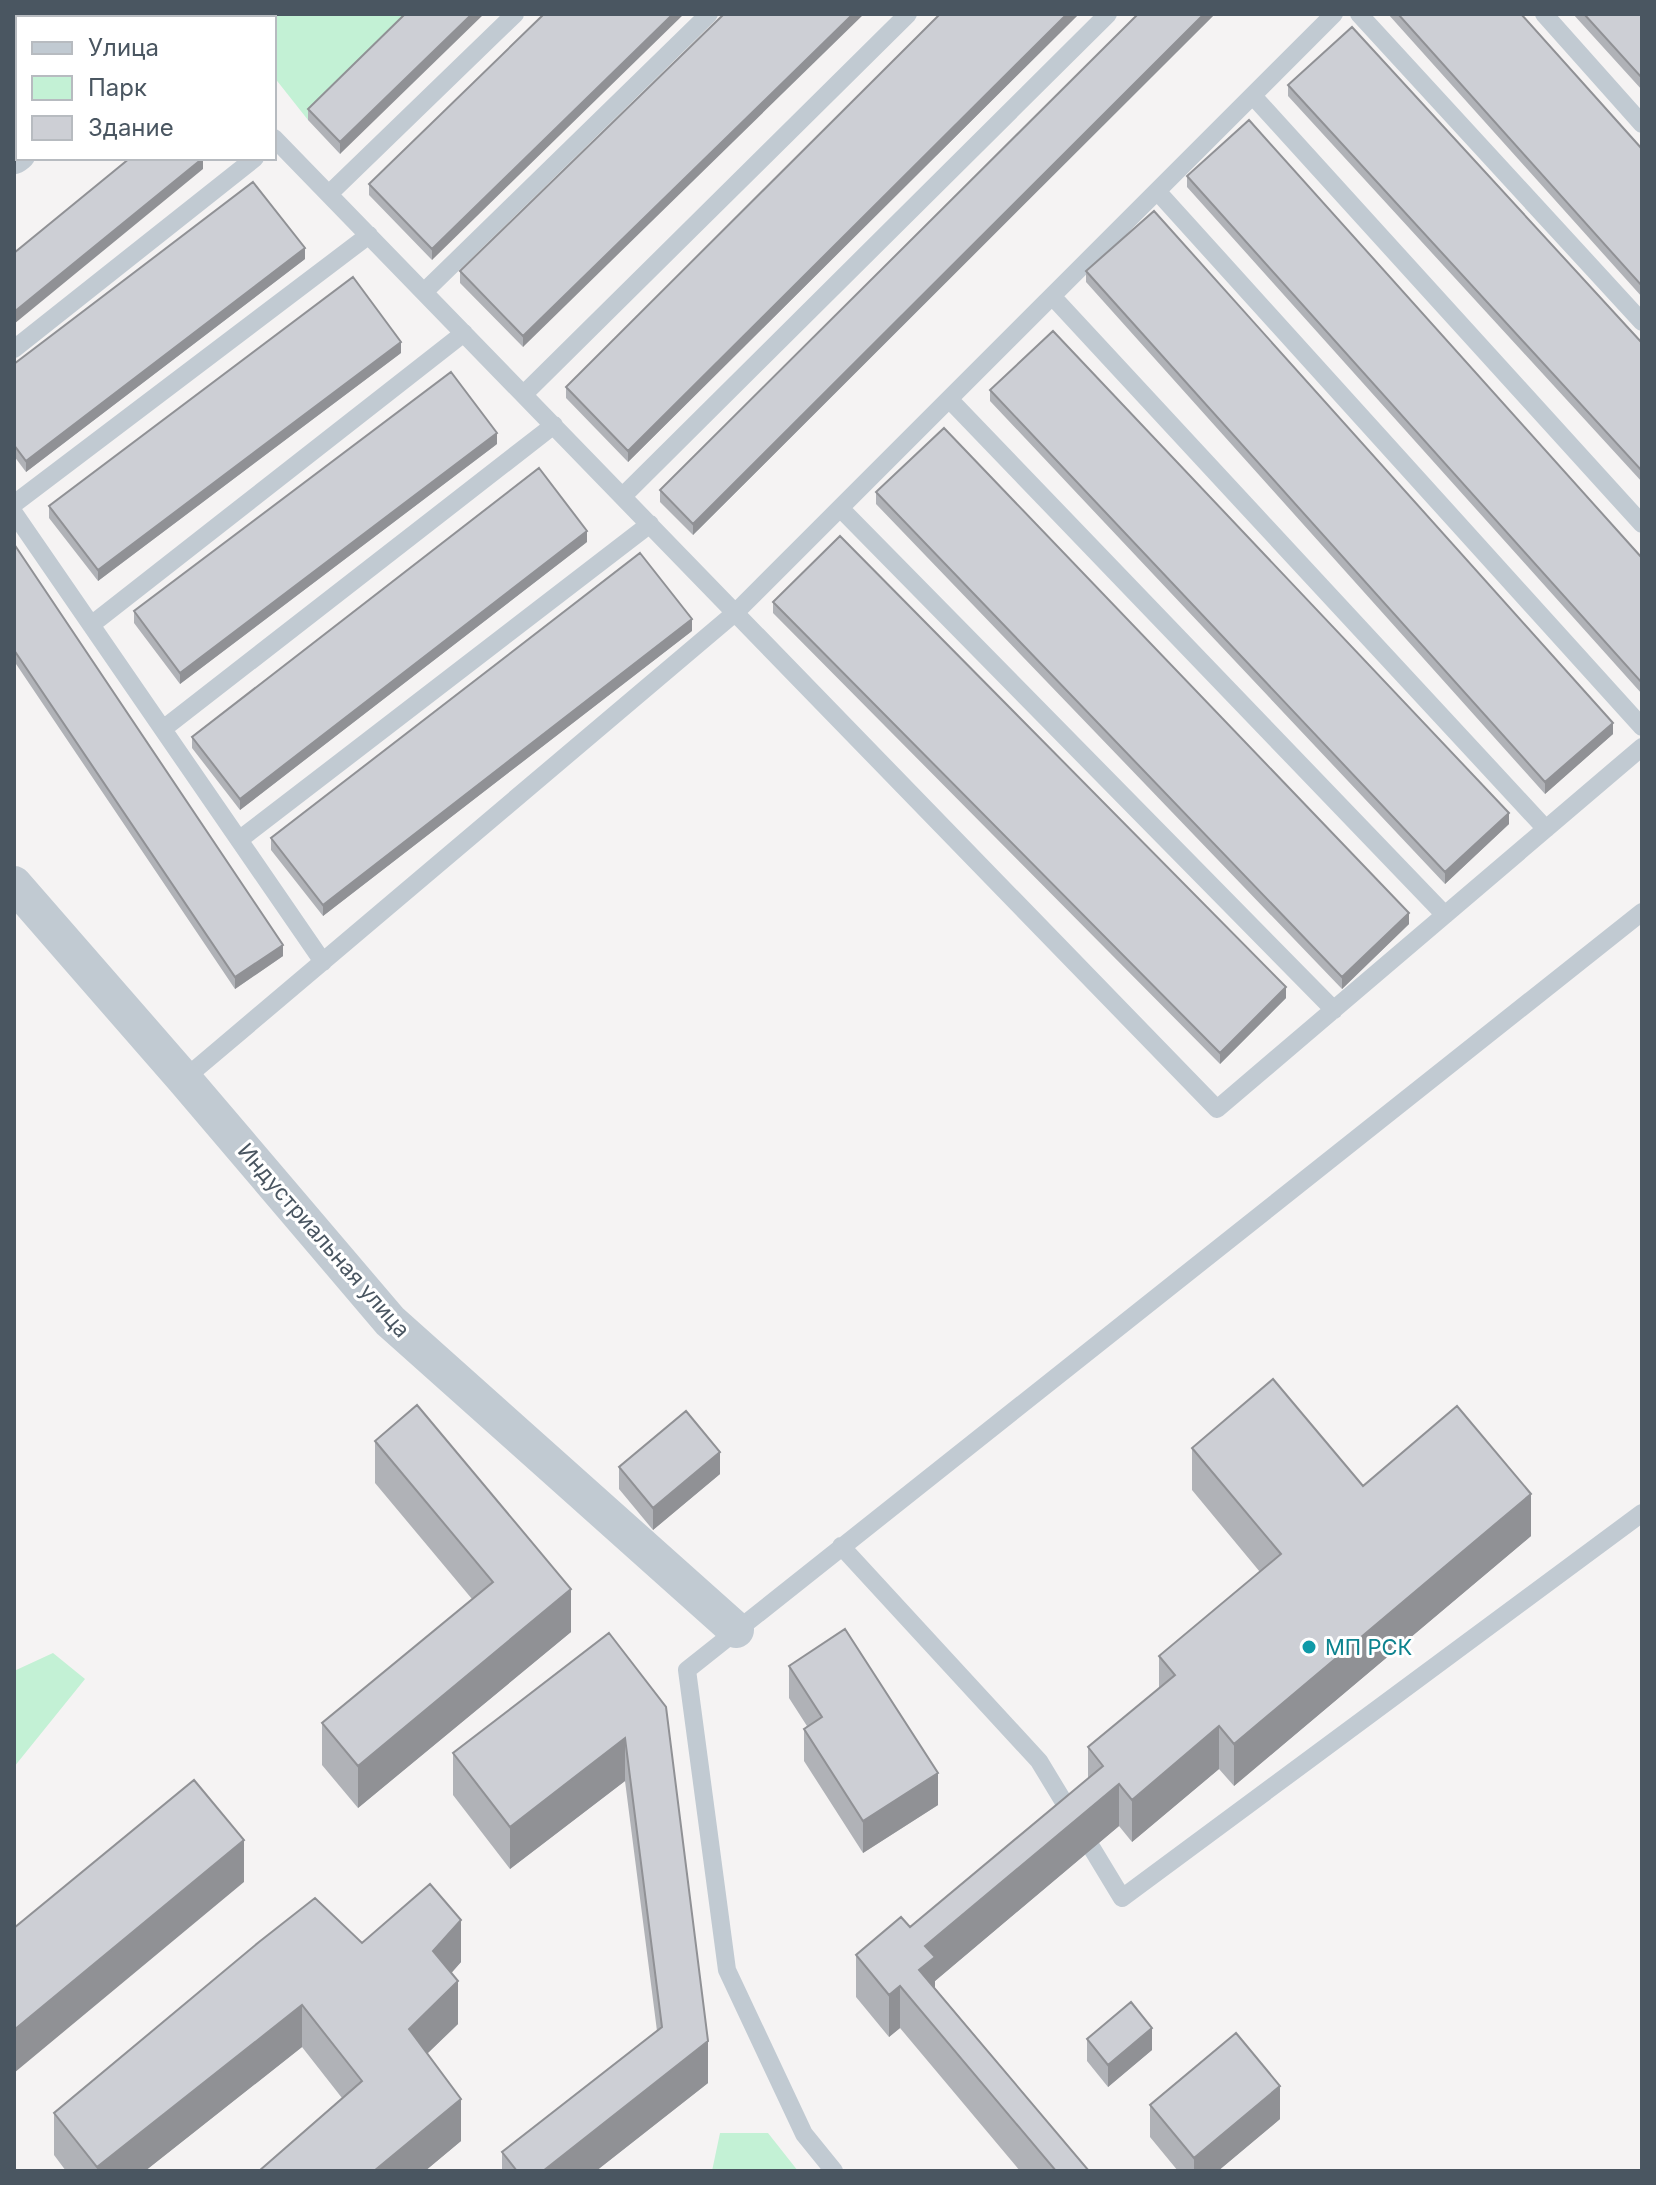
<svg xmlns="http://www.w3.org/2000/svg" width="1656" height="2185" font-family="Inter,sans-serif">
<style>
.green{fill:#c3f1d5}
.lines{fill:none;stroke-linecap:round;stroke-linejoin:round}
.lane{stroke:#c1cad2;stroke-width:18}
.street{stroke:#c1cad2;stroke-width:36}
.wall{fill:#b0b2b7}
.shaded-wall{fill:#909195}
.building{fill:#cdcfd5;stroke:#909195;stroke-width:2}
.culture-dot{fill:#0f9aa8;stroke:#fff;stroke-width:3}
.labels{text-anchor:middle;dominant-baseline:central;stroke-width:6;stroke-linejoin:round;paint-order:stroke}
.street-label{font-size:22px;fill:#4a5661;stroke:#fff}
.culture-label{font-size:22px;fill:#0d838f;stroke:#fff;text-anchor:start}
</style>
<rect width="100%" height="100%" fill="#f5f3f3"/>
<path class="green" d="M251,14H417L308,120L274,77V18H250Z
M53,1653L85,1679L14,1767V1671Z
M720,2133H768L798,2171H712Z"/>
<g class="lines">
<path class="lane" d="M1359,14L1642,322
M1544,14L1642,124
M1253,96L1642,524
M274,138L1217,1109L1642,747
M1157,191L1642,727
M329,194L515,14
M424,292L709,14
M1052,296L1546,829
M14,349L255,158
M524,394L908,14
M949,399L1445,915
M623,496L1108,14
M14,504L369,235
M840,508L1334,1010
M14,513L323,962
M91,625L464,333
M163,729L554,425
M239,840L650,524
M184,1079L736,612L1334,14
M841,1546L1039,1761L1122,1898L1642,1513
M834,2171L804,2134L727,1970L687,1670L1642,912"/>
<path class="street" d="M180,18L184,14
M14,156L18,153
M14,884L184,1079L390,1321L736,1630"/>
</g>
<path class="wall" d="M405,14L340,154L308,120V109Z
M544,14L432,260L369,195V184Z
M724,14L523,347L460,283V271Z
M940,14H1079L628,462L566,398V387Z
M1138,14H1215L693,535L660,502V490Z
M1388,14H1521L1642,149V297Z
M1573,14H1642V90Z
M1288,85L1642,343V482L1288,96Z
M1187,176L1642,558V694L1187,187Z
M305,259L26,472L14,456V364Z
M1086,271L1613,734L1545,794L1086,282Z
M401,353L98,581L49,518V506Z
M990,390L1509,824L1445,884L990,401Z
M497,444L180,684L134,623V611Z
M876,492L1409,924L1342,989L876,504Z
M587,542L240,810L192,748V737Z
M14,544L283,956L235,989L14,661Z
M773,602L1286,998L1220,1064L773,613Z
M692,631L323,916L271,850V838Z
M375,1441L571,1632L358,1808L322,1765V1723L472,1599L375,1483Z
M1192,1448L1363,1486L1531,1536L1234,1786L1219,1769L1132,1842L1119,1826L935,1981V1988L1089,2171H1020L900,2028L889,2037L856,1997V1955L910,1927L1088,1779V1747L1159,1688V1656L1260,1572L1192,1490Z
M619,1467L720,1474L653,1530L619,1489Z
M609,1633L708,2083L596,2171H502V2152L657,2031L625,1781L510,1869L453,1795V1753Z
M789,1666L938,1805L863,1853L804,1761V1729L807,1726L789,1698Z
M362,1943L461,1962L451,1973L458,2024L427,2054L461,2141L425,2171H259L342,2098L302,2047L145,2171H66L54,2155V2113Z
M1087,2039L1152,2050L1108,2087L1087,2061Z
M1150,2105L1280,2119L1218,2171H1178L1150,2137Z"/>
<path class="shaded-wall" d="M472,14H484L340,154V142Z
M673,14H684L432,260V249Z
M853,14H864L523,347V336Z
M1067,14H1079L628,462V451Z
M1204,14H1215L693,535V524Z
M203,158V169L14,324V312Z
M305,248V259L26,472V461Z
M401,342V353L98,581V570Z
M497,433V444L180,684V673Z
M587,531V542L240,810V799Z
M692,619V631L323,916V905Z
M1613,723V734L1545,794V782Z
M1509,813V824L1445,884V872Z
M1409,913V924L1342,989V977Z
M283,945V956L235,989V977Z
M1286,987V998L1220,1064V1053Z
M720,1452V1474L653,1530V1508Z
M1531,1494V1536L1234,1786V1744Z
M571,1589V1632L358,1808V1766Z
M1219,1726V1769L1132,1842V1800Z
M625,1738V1781L510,1869V1827Z
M938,1773V1805L863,1853V1821Z
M1119,1784V1826L935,1981V1999L919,1970L925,1946Z
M244,1840V1882L14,2073V2030Z
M461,1920V1962L433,1994V1951Z
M458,1981V2024L409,2071V2029Z
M900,1986V2028L889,2037V1995Z
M302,2005V2047L145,2171H97V2167Z
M1152,2028V2050L1108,2087V2065Z
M708,2041V2083L596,2171H543Z
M1280,2086V2119L1218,2171H1194V2158Z
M461,2099V2141L425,2171H374Z"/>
<path class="building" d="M405,14H472L340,142L308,109Z
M544,14H673L432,249L369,184Z
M724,14H853L523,336L460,271Z
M940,14H1067L628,451L566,387Z
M1138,14H1204L693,524L660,490Z
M1398,14H1521L1642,149V286Z
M1584,14H1642V78Z
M1352,27L1642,343V471L1288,85Z
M1249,120L1642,558V683L1187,176Z
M130,158H203L14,312V253Z
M253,182L305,248L26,461L14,445V364Z
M1154,211L1613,723L1545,782L1086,271Z
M353,277L401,342L98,570L49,506Z
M1053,331L1509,813L1445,872L990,390Z
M451,372L497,433L180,673L134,611Z
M944,428L1409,913L1342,977L876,492Z
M539,468L587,531L240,799L192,737Z
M840,536L1286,987L1220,1053L773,602Z
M14,544L283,945L235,977L14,650Z
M640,553L692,619L323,905L271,838Z
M1273,1379L1363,1486L1457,1406L1531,1494L1234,1744L1219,1726L1132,1800L1119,1784L925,1946L935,1957L919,1970L1089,2171H1056L900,1986L889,1995L856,1955L901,1917L910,1927L1103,1766L1088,1747L1175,1675L1159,1656L1281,1554L1192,1448Z
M417,1405L571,1589L358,1766L322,1723L493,1582L375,1441Z
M686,1411L720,1452L653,1508L619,1467Z
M845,1629L938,1773L863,1821L804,1729L822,1717L789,1666Z
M609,1633L666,1707L708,2041L543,2171H517L502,2152L662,2027L625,1738L510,1827L453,1753Z
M194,1780L244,1840L14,2030V1928Z
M430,1884L461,1920L433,1951L458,1981L409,2029L461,2099L374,2171H259L362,2081L302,2005L97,2167L54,2113L259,1942L315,1898L362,1943Z
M1131,2002L1152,2028L1108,2065L1087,2039Z
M1236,2033L1280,2086L1194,2158L1150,2105Z"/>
<circle class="culture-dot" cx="1309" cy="1647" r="8"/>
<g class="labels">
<g class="street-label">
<text transform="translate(324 1240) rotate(49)">Индустриальная улица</text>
</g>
<g class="culture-label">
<text x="1325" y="1647">МП РСК</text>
</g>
</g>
<rect width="1656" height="2185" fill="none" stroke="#4a5661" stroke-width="32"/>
<rect x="16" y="16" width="260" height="144" fill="#ffffff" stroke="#b7bbc0" stroke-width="2"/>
<rect x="32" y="42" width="40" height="12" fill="#c1cad2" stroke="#b7bbc0" stroke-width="2"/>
<text x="88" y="56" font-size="24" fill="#4a5661">Улица</text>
<rect x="32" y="76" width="40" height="24" fill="#c3f1d5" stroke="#b7bbc0" stroke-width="2"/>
<text x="88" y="96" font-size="24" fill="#4a5661">Парк</text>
<rect x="32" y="116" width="40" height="24" fill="#cdcfd5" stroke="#b7bbc0" stroke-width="2"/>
<text x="88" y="136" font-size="24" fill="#4a5661">Здание</text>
</svg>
